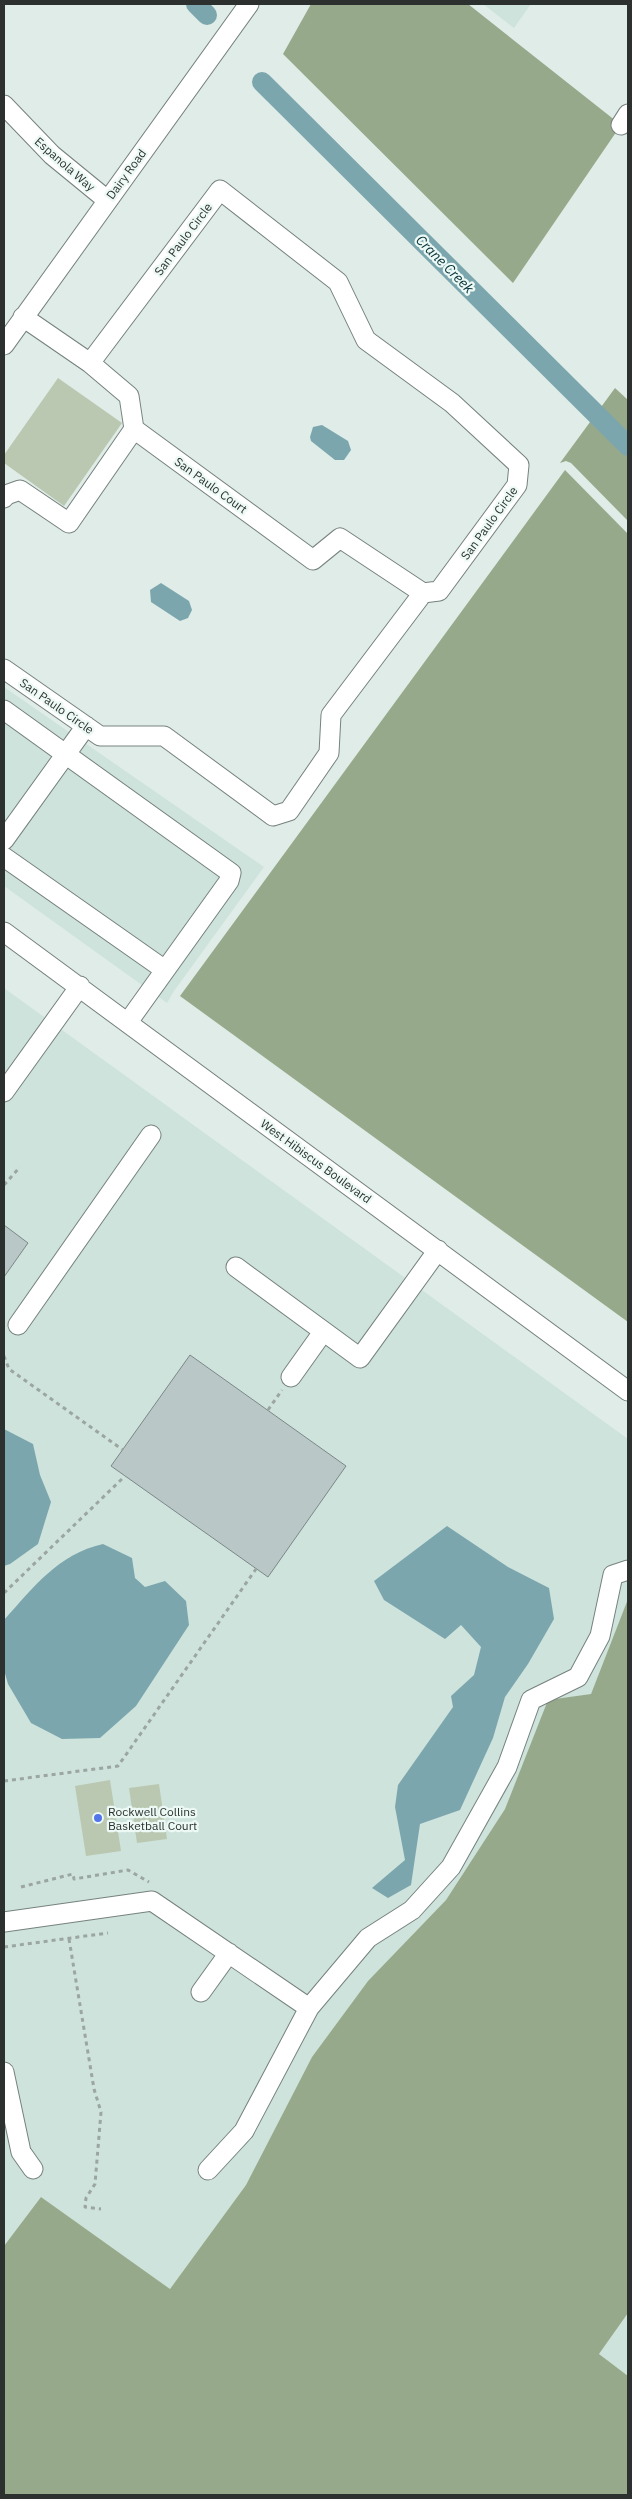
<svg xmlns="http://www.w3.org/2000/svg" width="632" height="2499" font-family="'IBM Plex Sans',sans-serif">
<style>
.built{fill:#cee3db}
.green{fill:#bac8b2}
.forest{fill:#97a98b}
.water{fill:#7ca6ae}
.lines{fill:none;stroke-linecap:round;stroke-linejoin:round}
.canal{stroke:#7ca6ae;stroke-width:20}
.building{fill:#b9c7c6;stroke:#7b8887}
.minor-casing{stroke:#76827e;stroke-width:21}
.path{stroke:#9ba5a1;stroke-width:3;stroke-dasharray:4 4;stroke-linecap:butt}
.minor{stroke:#fff;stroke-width:19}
.poi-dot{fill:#5275e9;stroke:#ecf9f5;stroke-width:2}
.labels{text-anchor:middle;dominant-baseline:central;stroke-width:4.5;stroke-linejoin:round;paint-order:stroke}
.street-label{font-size:12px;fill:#2c312f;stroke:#ecf9f5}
.poi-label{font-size:12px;fill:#2c312f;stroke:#ecf9f5;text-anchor:start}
.water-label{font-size:14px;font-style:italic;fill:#053138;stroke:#ecf9f5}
</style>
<rect width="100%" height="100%" fill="#dfece7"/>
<path class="built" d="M483,4H531L514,28Z
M4,687L264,867L174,991L167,1003L4,886Z
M4,988L628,1439V1599L591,1694L548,1701L505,1809L446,1900L368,1981L312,2057L246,2185L170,2289L41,2197L4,2246Z
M628,2313V2376L599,2354Z"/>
<path class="green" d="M58,378L122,423L64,506L4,463V455Z
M110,1780L121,1851L86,1856L75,1786Z
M159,1784L167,1839L137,1843L129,1788Z"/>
<path class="forest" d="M311,4H468L621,125L513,283L283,54Z
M615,388L628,400V521L571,463L566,461L560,463Z
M565,470L628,534V1322L180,996Z
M628,1599V2313L599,2354L628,2376V2495H4V2246L41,2197L170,2289L246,2185L312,2057L368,1981L446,1900L505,1809L548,1700L591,1694Z"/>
<path class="water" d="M322,425L348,441L351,450L344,460H335L311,441L310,437L313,427Z
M161,583L189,601L192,610L188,618L180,621L151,602L150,590Z
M4,1429L33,1444L40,1475L51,1502L38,1544L10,1564L4,1566Z
M447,1526L508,1567L549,1588L554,1619L528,1664L505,1697L493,1738L460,1810L420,1824L411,1885L388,1898L372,1888L405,1860L395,1807L398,1785L453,1707L451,1696L474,1675L481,1647L461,1625L445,1639L384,1600L374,1581Z
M103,1544L132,1558L135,1578L145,1587L165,1581L186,1601L189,1625L136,1706L100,1738L62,1739L31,1723L8,1684L4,1670V1620C34,1587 58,1554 103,1544Z"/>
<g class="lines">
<path class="canal" d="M196,4L207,15
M262,82L628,446"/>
</g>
<path class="building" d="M4,1225L28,1243L4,1277Z
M190,1355L346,1466L268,1577L111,1466Z"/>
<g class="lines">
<g class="minor-casing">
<path id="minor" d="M4,105L52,155L107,200
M621,125L628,114
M23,317L90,363L129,396L134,429L313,560L340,538L423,593
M4,345L249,4
M4,498L6,495L20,490L69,523L134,429
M4,669L100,736H164L273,816L289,811L329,753L331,715L423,593L439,591L517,485L519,465L452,403L366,340L338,282L220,190L90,363
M4,710L231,873L229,881L128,1022
M4,840L86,726
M4,857L165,970
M4,932L628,1391
M4,1092L80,986
M236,1267L360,1358L438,1250
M18,1325L151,1135
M291,1377L323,1332
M4,1922L152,1901L309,2008
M201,1992L229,1953
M4,2072L21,2152L33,2169
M208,2170L244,2131L309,2008L368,1938L412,1910L451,1867L507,1767L531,1700L578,1677L600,1636L613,1575L628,1570"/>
</g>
<path class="path" d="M4,1185L20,1167
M4,1356L9,1369L123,1450
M268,1410L282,1390
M4,1593L125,1476
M4,1781L118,1766L256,1569
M21,1887L73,1874L74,1879L128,1870L149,1882
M69,1939L94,2089L101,2112L95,2184L86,2198L85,2207L101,2209
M4,1947L108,1933"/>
<use href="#minor" class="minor"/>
</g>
<circle class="poi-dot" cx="98" cy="1818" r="5"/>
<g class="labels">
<g class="street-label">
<text transform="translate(65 164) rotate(41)">Espanola Way</text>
<text transform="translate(126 174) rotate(-54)">Dairy Road</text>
<text transform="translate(183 239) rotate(-53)">San Paulo Circle</text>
<text transform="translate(211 485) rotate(36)">San Paulo Court</text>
<text transform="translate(489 523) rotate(-54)">San Paulo Circle</text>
<text transform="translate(57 706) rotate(35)">San Paulo Circle</text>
<text transform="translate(316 1161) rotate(36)">West Hibiscus Boulevard</text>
</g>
<g class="poi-label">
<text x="108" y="1811">Rockwell Collins<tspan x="108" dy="14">Basketball Court</tspan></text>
</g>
<g class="water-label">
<text transform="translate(445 264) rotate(45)">Crane Creek</text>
</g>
</g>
<rect width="632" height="2499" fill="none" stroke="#2c312f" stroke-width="10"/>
</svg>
